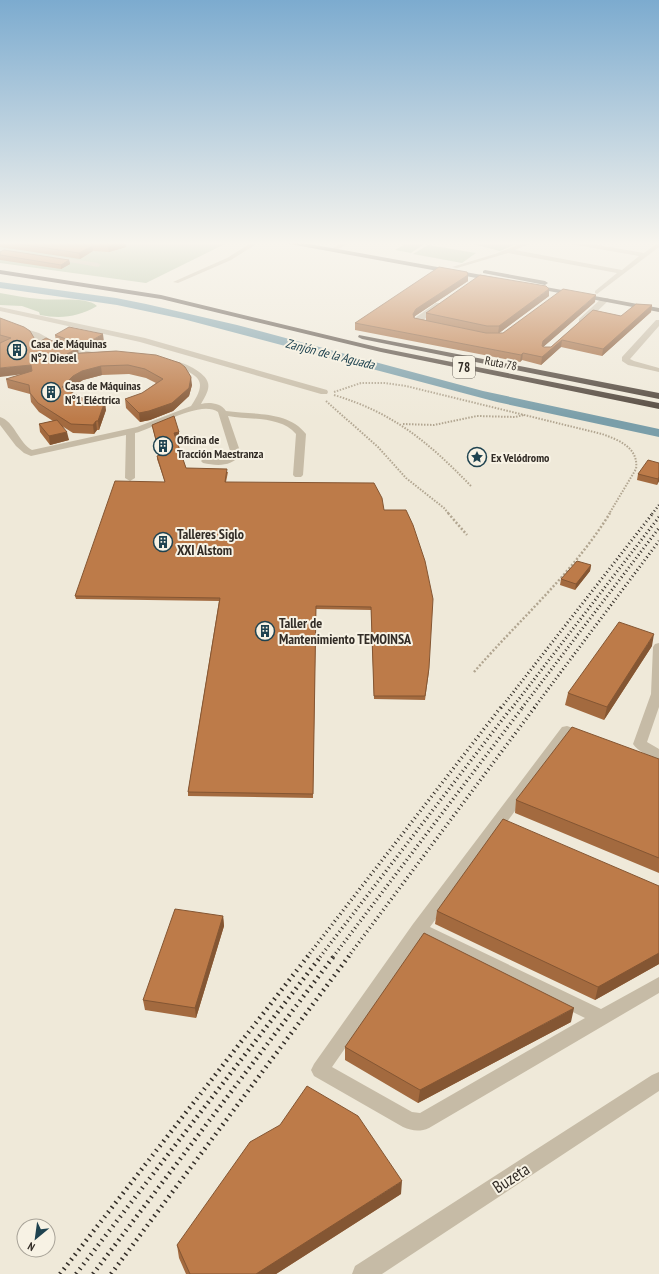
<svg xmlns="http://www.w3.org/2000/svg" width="659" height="1274" font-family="'PT Sans Narrow',sans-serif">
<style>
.green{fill:#aabc9a}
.water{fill:#7a9ea9}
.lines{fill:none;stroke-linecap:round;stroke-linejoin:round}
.path-far1{stroke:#b1a590;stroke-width:2;stroke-dasharray:1.5 1.5;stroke-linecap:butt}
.path{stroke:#b1a590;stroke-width:2.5;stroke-dasharray:2 2;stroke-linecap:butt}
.minor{fill:#c6bba6;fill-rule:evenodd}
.major{fill:#736758;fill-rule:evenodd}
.highway{fill:#53483e;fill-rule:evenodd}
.rail-far3{stroke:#322c26;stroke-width:2.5;stroke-dasharray:1 2.5;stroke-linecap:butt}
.rail-far2{stroke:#322c26;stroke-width:3;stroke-dasharray:1 3;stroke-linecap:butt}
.rail-far1{stroke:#322c26;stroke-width:3.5;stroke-dasharray:1 3.5;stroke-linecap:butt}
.rail{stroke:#322c26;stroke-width:4.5;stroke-dasharray:1.5 4.5;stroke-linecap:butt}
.wall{fill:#a36a3f}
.shaded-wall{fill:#845633}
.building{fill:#bd7b49;stroke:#845633}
.labels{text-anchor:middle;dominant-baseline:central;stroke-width:4;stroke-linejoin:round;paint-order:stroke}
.far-poi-label{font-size:12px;font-weight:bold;fill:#322c26;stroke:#f7f2e4;text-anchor:start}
.far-street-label{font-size:12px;fill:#322c26;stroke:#f7f2e4}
.far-water-label{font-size:13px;font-style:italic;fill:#1f4350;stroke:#f7f2e4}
.shield{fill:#f7f2e4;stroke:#6d675f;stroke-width:1}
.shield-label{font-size:13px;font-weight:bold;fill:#322c26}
.poi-label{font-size:14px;font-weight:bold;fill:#322c26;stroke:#f7f2e4;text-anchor:start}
.near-street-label{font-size:17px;fill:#322c26;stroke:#f7f2e4}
</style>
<rect width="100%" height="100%" fill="#efe9d9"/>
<path class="green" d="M0,241H231L146,283L0,263Z
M461,241H523L500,251Z
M409,242L424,244L411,253L395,250Z
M428,245L476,253L462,263L413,254Z
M0,293C13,295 26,298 40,299C54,301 87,296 97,306C78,317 61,319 40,315L39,312L22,306L0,305Z"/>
<path class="water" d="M0,282L116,298L146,304L237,325L483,391L659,429V437L497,402L183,319L117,305L0,288Z"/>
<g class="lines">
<path class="path-far1" d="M334,392L361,383H385L406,386L602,434C619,440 639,448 636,469L609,514
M334,395C394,413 428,442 471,486
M326,401L378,447L406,478L444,508L449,514
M403,424L434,425L477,416L515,417L524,415"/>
<path class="path" d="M448,513L467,535
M474,672C520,619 573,573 610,513"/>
<path class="minor" d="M254,241H261L231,260L178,283L173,282L227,258Z
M346,241H354L334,251L329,250Z
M527,241H535L515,250L622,270L639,256L565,243L562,241H575L644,253L659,242V247L597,294L595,293V291L617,273L508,253L457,268L452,267L495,254Z
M0,248L20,251L23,253L20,255L0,252Z
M54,256L98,263L101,265L98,267L52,259V257Z
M602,298H608L609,300L585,323H579V319Z
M436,303H439L443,305L422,321L433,323V327L417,325L414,320L415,318Z
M0,307L145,338L327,390L328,392L327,394H321L140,342L0,311Z
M656,320H659V326L630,359L634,361L659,368V372L628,365L622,361V357Z
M0,321L39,333L64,347L99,353L103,355L99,357L59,351L33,337L0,325Z
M168,361C179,359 206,372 208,383C210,390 204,398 201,404C209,402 221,403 226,411C252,415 288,410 306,434L303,475L301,477H295L293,475L296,434C281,416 250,420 228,416L241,454C232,467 217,466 203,463L201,461L203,459H225L231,454L218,412C200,399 156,428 135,433V478L130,481L125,478L126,435L31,456L24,453L16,446L0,425V417C14,421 19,443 32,450L137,427L191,406C195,400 200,392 200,385C200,373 177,367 168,365Z
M659,643V707L647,742L659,749V759C650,756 638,752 633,744L651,694L653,647L655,644Z
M567,726L588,733L590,736L588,739L583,741L570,736L430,927L601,1009L659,977V993L429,1128C420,1132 412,1131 403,1127L314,1076L311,1070L314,1064L413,924L562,727ZM422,938L585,1018L420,1113L412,1112L332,1067Z
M659,1072V1091L382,1274H352L355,1266L652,1075Z"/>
<path class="major" d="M281,241H293L493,277L496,279L493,281L284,243Z
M485,270L545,281L548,283L545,285L483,273V271Z
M535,285L659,308V312L533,288L532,287Z"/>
<path class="highway" d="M0,270L161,295L381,348L659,403V409L381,352L161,299L0,274Z
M359,335L659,393V399L362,339L358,337Z"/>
<path class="rail-far3" d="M652,514L659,505"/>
<path class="rail-far2" d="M501,708L653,513
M512,708L659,517
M522,708L659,528
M534,708L659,541"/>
<path class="rail-far1" d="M307,957L501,707
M320,957L512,707
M333,957L523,707
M348,957L535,707"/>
<path class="rail" d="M60,1274L308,956
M76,1274L321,956
M93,1274L334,956
M111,1274L349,956"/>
</g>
<path class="wall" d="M0,241L126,247L109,252L93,251L80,259L0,247Z
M0,252L69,260L70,264L61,269L0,260Z
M468,275V281L415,316L414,318L426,320V313L549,296L499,333H503L595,302L543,347H551L593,310L621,316L652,305L651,312L602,356L561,347L541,365L522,360L520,362L355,330V323Z
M0,318L37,343L65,346L56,342L55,335L104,342L90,350L78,348V353L116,351L192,385L189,396L173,411L150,420L140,422L126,408L125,399L142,393L156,383L146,378L129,374L102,375L83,380L75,385L69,391L106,410L99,430H97L94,434L73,433L62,426L69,440L50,445L40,432L39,424L53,421L39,412L31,402L30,394L8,388L6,379L22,374L0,343Z
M152,425L179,432V435L175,436L186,468L228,472L226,482L384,510L429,671L425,700L374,699L371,610L316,609L313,798L188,796V792L219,601L76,599L75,596L165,482L157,459V456L159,455Z
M659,463V481L657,485L637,480L638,474Z
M591,565L590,571L575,590L560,585L561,579Z
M652,646L604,720L565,705L568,693Z
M659,759V873L515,813L516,800Z
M659,886V964L595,1000L435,924L437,911Z
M223,916L224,926L196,1018L145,1010L143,1000Z
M571,1022L418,1103L345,1060V1047Z
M401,1194L276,1274H186L179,1258L177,1245Z"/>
<path class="shaded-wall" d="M125,241L126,247L109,252L108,246Z
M92,246L93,251L80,259L79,253Z
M69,260L70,264L61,269V265Z
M468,275V281L415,316L413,321V314L416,309Z
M549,289V296L498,334L499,326Z
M596,295L595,302L542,348L543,341Z
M652,305L651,312L602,356L603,349Z
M103,334L104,342L90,350L89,342Z
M562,340L561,347L541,365L542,357Z
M78,348L79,356L67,354Z
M523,353L522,360L520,362L521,355Z
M31,365L32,373L0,377V368Z
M101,366L102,375L83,380L75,385L63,396L62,387L73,376L82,371Z
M191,377L192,385L189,396L173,411L150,420L140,422L139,413Z
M105,401L106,410L99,430L98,421Z
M96,421L97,430L94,434L93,425Z
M67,432L69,440L50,445L49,436Z
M179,432V435L174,436V433Z
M659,477V481L657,485L658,479Z
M591,565L590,571L575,590L576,584Z
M654,634L652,646L604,720L607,707Z
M223,916L224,926L196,1018L195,1008Z
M659,953V964L595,1000L598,987Z
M574,1008L571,1022L418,1103L420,1090Z
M402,1181L401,1194L276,1274H256Z"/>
<path class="building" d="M0,241H125L108,246H92L79,253Z
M4,250L69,260L61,265L0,255V252Z
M439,267L467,272L468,275L416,309L413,314L414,318L486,333H503L563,289L596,295L543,341L542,346L544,347H551L593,310L621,316L636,304L652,305L603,349L562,340L542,357L523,353L521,355L355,323Z
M480,275L546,286L549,289L499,326H487L426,313Z
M0,318L24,327L30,331L37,343L46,338L61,345L78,348L67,354L116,351L156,355L180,363L185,367L191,377L189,388L172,403L149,411L139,413L125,399L142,393L163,379L145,369L128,365L101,366L82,371L73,376L62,387L82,398L105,401L98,421H96L93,425L71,424L38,403L30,393L29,385L6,379L32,371L31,365L0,368V343L11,338L0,335Z
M69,327L103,334L89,342L66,339L55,335Z
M174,416L179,432L174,433L186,468L227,469L225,482L374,483L382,498L384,510H406L413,525L425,561L433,599L429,668L425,696H374L371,607L316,606L313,794L188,792L220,598L75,596L115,481L165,482L157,456L160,455L152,425Z
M57,420L67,432L49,436L39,424Z
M648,460L659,463V477L658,479L638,474Z
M577,561L591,565L576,584L561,579Z
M619,622L654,634L607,707L568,693Z
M572,727L659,759V858L516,800Z
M503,819L659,886V953L598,987L437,911Z
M175,909L223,916L195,1008L143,1000Z
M424,933L574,1008L420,1090L345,1047Z
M307,1086L358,1116L402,1181L256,1274H190L177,1245L250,1142L280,1125Z"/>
<linearGradient id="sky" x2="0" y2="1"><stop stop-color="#7cabcf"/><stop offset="0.58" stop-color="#f8f5ee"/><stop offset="1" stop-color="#f8f5ee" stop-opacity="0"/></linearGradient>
<rect width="659" height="419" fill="url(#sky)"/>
<defs>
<g id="building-ring" transform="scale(1)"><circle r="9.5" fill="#f7f2e4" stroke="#1f4350" stroke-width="1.5"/><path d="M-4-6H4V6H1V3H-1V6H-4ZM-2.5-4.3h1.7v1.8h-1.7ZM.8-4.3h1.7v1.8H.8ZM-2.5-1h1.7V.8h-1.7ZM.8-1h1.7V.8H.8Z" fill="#1f4350"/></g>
<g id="sight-ring" transform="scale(1)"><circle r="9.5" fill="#f7f2e4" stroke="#1f4350" stroke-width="1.5"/><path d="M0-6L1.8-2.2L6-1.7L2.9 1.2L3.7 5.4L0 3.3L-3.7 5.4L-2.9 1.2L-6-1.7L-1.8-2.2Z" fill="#1f4350"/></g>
</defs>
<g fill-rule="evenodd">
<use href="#building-ring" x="17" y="350"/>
<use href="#building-ring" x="51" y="392"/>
<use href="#building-ring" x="163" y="446"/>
<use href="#sight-ring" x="477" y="457"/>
<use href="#building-ring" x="163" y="542"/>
<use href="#building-ring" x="265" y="631"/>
</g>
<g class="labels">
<g class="far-poi-label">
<text x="31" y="343">Casa de Máquinas<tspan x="31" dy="14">N°2 Diesel</tspan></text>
<text x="65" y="385">Casa de Máquinas<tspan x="65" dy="14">N°1 Eléctrica</tspan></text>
<text x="177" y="439">Oficina de<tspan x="177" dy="14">Tracción Maestranza</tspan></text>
<text x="491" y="457">Ex Velódromo</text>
</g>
<g class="far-street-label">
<text transform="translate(501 363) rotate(11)">Ruta 78</text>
</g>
<g class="far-water-label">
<text transform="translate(330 354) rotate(14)">Zanjón de la Aguada</text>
</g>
<rect class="shield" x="453" y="356" width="22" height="22" rx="3"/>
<g class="shield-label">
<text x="464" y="367">78</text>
</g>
<g class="poi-label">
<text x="177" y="534">Talleres Siglo<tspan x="177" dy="16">XXI Alstom</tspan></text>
<text x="279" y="623">Taller de<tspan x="279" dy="16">Mantenimiento TEMOINSA</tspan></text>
</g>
<g class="near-street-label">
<text transform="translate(511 1178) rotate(-33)">Buzeta</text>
</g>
</g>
<g transform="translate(36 1238) rotate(209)"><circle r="19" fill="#f7f2e4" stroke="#a8a398"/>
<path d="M0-3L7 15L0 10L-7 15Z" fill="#1f4350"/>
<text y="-6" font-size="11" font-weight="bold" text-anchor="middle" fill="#322c26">N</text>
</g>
</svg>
